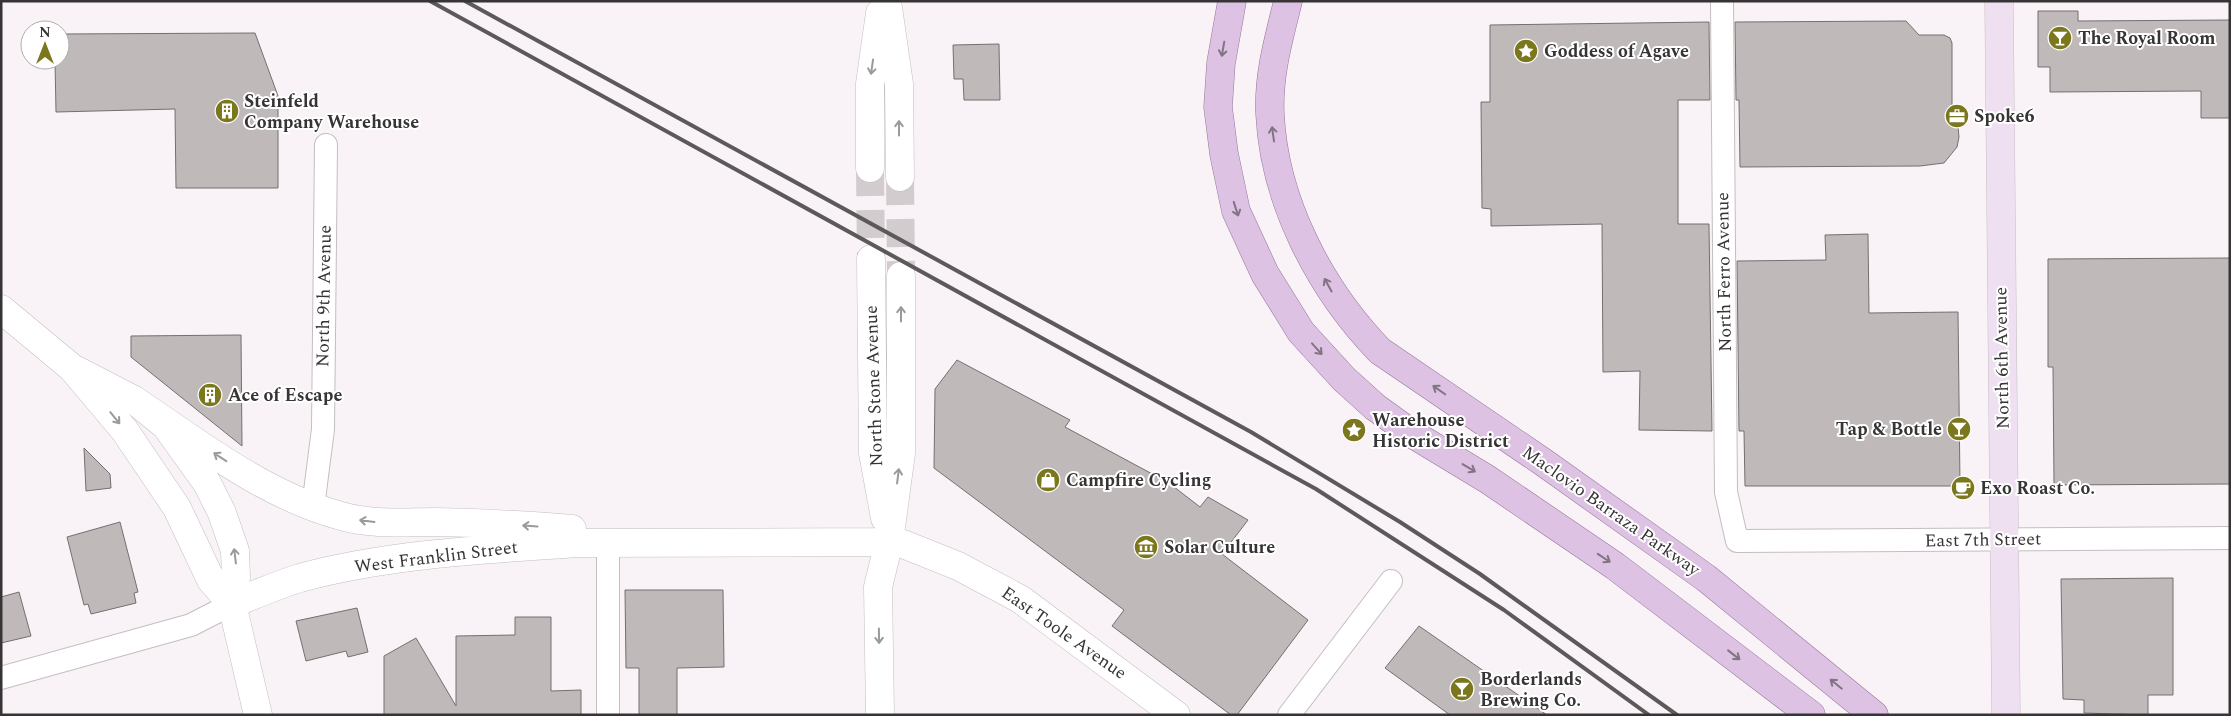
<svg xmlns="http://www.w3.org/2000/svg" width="2231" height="716" font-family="Spectral,serif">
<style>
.building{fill:#c0b9ba;stroke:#766f70}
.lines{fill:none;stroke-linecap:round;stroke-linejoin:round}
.tertiary-tunnel{stroke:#d2cccf;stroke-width:28;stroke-dasharray:28 14;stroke-linecap:butt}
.minor-casing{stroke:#c4bec1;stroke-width:24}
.tertiary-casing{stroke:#c4bec1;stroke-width:29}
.secondary-casing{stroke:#c4bec1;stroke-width:29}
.primary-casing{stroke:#94769a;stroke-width:29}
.minor{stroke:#fff;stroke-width:22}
.tertiary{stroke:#fff;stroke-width:28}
.secondary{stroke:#eee0f1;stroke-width:28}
.primary{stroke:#ddc2e3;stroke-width:28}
.rail{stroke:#5c595b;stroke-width:4}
.oneway{stroke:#817483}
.oneway2{stroke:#9a9a9a}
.labels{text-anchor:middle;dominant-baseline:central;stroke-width:4;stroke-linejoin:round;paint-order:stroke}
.poi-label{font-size:18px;font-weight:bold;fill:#363435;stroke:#fff;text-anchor:start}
.street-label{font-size:18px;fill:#363435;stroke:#fff}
</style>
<rect width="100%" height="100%" fill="#f9f2f6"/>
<path class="building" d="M2038,11H2078V21L2230,20V118H2201V91L2050,92V67H2038Z
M1906,21L1919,35H1944L1950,38L1952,43V108L1957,116L1959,137L1957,147L1944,163L1920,166L1740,167L1739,100H1736L1735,22Z
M1709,22L1710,100H1678V224H1709L1712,431L1639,430L1640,371L1603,372L1602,224L1491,226V209L1482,208L1481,102H1490V25Z
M255,33L278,96V188H176L175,109L56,112L55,60H60V34Z
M999,44L1000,100H964L963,79H954L953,45Z
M1868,234L1869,313L1958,312L1960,486H1745L1744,431H1739L1737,261L1826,260L1825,235Z
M2230,258V484L2054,485L2053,367H2048V259Z
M241,335L242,446L131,357V336Z
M957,360L1070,420L1065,427L1169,483L1200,507L1208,497L1248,520L1222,554L1308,620L1237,715H1231L1112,626L1124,610L934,468L935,389Z
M84,448L110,474L111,488L86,491Z
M120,522L138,592L134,593L136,603L91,614L88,604L84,605L67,537Z
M2173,578V695H2148V715L2084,713V700L2063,699L2061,579Z
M625,590H723L724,667L677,668V715H639V668H626Z
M19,592L31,636L1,643V597Z
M357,608L368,652L348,657L346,651L306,661L296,621Z
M515,617H551V691L581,690V715H384V656L416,638L456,706V636L515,635Z
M1419,626L1547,715H1450L1385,668Z"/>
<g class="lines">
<path class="tertiary-tunnel" d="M870,168L871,259
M900,177L901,276"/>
<g class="minor-casing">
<path id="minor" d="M1722,1L1726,492L1737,541L2230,538
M313,507L323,429L326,145
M608,543V715
M1,678L191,625L232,604
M1289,715L1391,581"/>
</g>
<g class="tertiary-casing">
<path id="tertiary" d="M887,1L899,84L900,177
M870,168V84L880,13
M871,259L873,453L885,518
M1,309L72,368L125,431L177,508L211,580L232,604
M72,368L134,400L166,426L207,483L222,513L235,551L236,577L232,604L258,715
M134,400C200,444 264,495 341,516C372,525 404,522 436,522C481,523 527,525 572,529
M232,604C254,595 277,585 300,578C387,554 489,549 579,543L889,542L903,544L958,566L1020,599L1176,715
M880,715L878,587L889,542L901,453V276"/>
</g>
<g class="secondary-casing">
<path id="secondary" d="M1999,1L2006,715"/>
</g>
<g class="primary-casing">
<path id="primary" d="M1232,1L1221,63L1218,107L1224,154L1236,211L1265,274L1301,332L1344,379L1375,407L1411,433L1487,479L1615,566L1811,715
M1288,1C1279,38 1268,75 1270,114C1274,201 1320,289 1380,351L1543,462L1706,578L1874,715"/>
</g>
<use href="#minor" class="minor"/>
<use href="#tertiary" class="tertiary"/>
<use href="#secondary" class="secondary"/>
<use href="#primary" class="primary"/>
<path class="rail" d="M430,1L1316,489L1504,610L1649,715
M465,1L1251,432L1400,522L1480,574L1677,715"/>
</g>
<defs><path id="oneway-shaft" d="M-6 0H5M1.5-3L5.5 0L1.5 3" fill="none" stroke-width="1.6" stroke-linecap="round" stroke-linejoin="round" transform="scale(1.25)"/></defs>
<g class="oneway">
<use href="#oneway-shaft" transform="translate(1223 49) rotate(100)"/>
<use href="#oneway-shaft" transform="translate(1273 134) rotate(-98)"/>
<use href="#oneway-shaft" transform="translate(1236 209) rotate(72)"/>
<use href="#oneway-shaft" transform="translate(1328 285) rotate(-119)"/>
<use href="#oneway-shaft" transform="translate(1317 349) rotate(48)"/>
<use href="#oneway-shaft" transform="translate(1439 390) rotate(-145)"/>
<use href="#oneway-shaft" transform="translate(1469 468) rotate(31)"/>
<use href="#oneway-shaft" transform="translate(1604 558) rotate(34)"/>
<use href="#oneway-shaft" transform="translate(1734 655) rotate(38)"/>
<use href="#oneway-shaft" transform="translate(1836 684) rotate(-141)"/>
</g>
<g class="oneway2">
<use href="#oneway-shaft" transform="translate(872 67) rotate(98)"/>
<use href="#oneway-shaft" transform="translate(899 128) rotate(-90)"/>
<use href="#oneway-shaft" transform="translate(901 314) rotate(-90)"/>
<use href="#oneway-shaft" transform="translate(115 418) rotate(51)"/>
<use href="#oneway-shaft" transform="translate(220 457) rotate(-147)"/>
<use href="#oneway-shaft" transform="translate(898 476) rotate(-83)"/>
<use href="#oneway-shaft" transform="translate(367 521) rotate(-173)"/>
<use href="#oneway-shaft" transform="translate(530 526) rotate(-176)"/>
<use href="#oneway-shaft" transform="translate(235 556) rotate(-97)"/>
<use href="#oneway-shaft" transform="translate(879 636) rotate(89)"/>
</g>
<defs>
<g id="bar-disc" transform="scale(1.25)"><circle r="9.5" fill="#7a771c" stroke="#fff"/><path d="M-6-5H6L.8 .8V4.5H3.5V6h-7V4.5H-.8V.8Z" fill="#fff"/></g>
<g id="sight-disc" transform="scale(1.25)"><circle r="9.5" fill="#7a771c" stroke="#fff"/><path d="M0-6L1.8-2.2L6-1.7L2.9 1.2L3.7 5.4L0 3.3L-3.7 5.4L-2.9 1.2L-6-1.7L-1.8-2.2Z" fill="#fff"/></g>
<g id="building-disc" transform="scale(1.25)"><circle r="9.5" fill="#7a771c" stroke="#fff"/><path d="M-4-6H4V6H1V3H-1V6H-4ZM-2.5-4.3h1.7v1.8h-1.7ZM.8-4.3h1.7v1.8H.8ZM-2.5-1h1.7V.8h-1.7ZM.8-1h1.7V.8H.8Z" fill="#fff"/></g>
<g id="office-disc" transform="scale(1.25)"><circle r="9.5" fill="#7a771c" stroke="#fff"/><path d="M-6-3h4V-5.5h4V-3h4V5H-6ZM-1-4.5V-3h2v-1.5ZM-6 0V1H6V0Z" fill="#fff"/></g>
<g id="shop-disc" transform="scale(1.25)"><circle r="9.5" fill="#7a771c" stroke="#fff"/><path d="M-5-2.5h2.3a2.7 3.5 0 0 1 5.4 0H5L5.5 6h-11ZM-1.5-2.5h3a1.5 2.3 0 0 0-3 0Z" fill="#fff"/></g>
<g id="cafe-disc" transform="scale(1.25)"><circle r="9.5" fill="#7a771c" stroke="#fff"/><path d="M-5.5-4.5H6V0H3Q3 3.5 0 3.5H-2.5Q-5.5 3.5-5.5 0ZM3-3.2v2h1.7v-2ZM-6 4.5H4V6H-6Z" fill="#fff"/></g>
<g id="museum-disc" transform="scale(1.25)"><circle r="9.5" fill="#7a771c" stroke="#fff"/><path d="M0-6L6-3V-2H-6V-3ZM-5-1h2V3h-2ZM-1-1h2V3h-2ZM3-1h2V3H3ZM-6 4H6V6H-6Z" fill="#fff"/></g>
</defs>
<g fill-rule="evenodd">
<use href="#bar-disc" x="2060" y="38"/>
<use href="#sight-disc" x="1526" y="51"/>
<use href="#building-disc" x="227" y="111"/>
<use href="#office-disc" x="1957" y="116"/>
<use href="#building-disc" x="210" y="395"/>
<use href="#bar-disc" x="1959" y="429"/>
<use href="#sight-disc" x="1354" y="430"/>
<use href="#shop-disc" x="1048" y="480"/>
<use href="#cafe-disc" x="1963" y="488"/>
<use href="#museum-disc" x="1146" y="547"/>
<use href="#bar-disc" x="1462" y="689"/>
</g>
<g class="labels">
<g class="poi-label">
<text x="2078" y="38">The Royal Room</text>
<text x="1544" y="51">Goddess of Agave</text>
<text x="244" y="101">Steinfeld<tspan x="244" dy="21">Company Warehouse</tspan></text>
<text x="1974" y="116">Spoke6</text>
<text x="228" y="395">Ace of Escape</text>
<text x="1372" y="420">Warehouse<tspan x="1372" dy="21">Historic District</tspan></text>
<text x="1942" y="429" text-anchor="end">Tap &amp; Bottle</text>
<text x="1066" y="480">Campfire Cycling</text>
<text x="1980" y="488">Exo Roast Co.</text>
<text x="1164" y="547">Solar Culture</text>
<text x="1480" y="679">Borderlands<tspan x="1480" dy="21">Brewing Co.</tspan></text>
</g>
<g class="street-label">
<text transform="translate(1724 272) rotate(-91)">North Ferro Avenue</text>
<text transform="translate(324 296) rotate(-89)">North 9th Avenue</text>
<text transform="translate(2002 358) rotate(-91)">North 6th Avenue</text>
<text transform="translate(874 386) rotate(-92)">North Stone Avenue</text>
<text transform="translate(1611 511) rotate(35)">Maclovio Barraza Parkway</text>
<text transform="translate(1983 540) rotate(-1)">East 7th Street</text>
<text transform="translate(436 557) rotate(-7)">West Franklin Street</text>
<text transform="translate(1064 633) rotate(35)">East Toole Avenue</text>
</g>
</g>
<rect width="2231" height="716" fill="none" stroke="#363435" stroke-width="5"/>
<g transform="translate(45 45)"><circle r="24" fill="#ffffff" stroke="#afaeae"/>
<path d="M0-4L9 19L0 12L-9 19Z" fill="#7a771c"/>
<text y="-8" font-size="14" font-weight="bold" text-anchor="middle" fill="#363435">N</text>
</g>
</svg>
